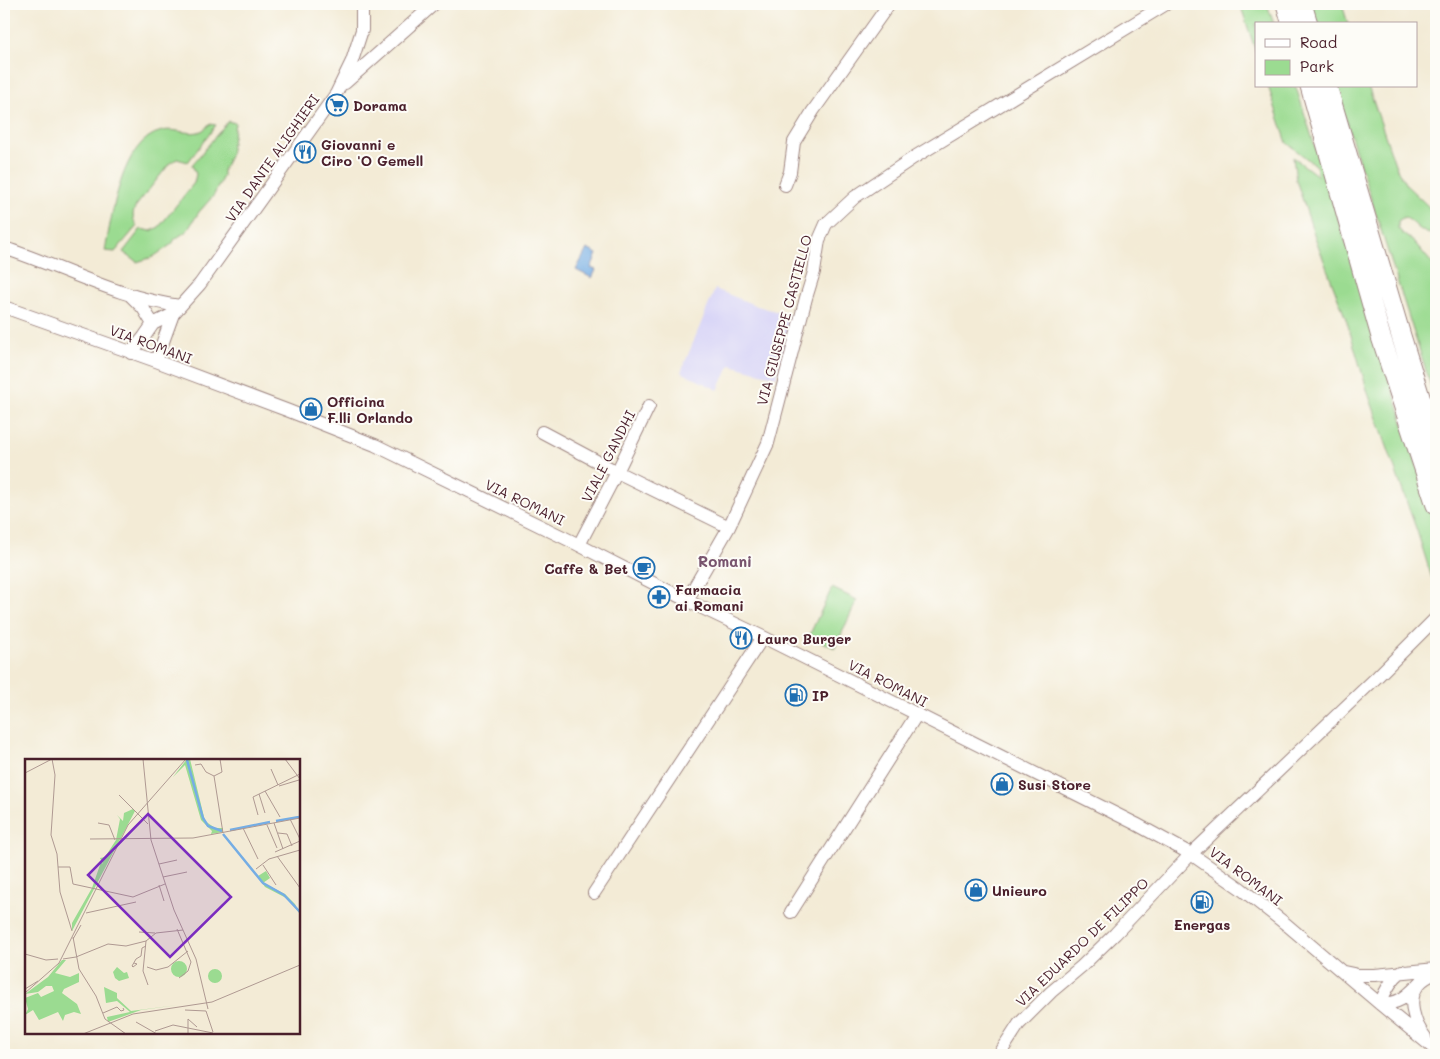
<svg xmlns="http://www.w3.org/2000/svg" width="1440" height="1059" font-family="Mali,sans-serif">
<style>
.built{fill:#d9d6f7}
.green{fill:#9bdb91;stroke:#727d5e}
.water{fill:#75ade4;stroke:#606688}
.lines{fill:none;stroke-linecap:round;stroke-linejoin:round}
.minor-casing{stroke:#9e8580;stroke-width:14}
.highway-casing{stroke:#9e8580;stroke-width:21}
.minor{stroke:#fff;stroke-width:12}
.highway{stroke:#fff;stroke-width:19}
.labels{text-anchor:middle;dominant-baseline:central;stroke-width:4;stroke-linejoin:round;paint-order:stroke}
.poi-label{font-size:14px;font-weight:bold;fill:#4a1f2b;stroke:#fdfcf7;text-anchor:start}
.street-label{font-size:14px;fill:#4a1f2b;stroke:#fdfcf7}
.neighbourhood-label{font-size:15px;font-weight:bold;fill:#78546e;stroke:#fdfcf7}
.inset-river{fill:none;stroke:#75ade4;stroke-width:2.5}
.inset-road{fill:none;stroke:#af9992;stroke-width:1}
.view{fill:#7b2cbf;fill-opacity:0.15;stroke:#7b2cbf;stroke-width:2.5}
.inset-edge{fill:none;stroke:#4a1f2b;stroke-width:2.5}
</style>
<rect width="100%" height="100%" fill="#fdfcf7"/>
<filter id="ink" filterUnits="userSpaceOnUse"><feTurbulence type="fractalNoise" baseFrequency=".02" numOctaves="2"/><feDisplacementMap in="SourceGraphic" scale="10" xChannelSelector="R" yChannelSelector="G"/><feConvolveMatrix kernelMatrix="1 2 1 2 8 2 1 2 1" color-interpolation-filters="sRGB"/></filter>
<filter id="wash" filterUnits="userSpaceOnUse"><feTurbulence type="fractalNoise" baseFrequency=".0096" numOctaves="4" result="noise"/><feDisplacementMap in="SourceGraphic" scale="20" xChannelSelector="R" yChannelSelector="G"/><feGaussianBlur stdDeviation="1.12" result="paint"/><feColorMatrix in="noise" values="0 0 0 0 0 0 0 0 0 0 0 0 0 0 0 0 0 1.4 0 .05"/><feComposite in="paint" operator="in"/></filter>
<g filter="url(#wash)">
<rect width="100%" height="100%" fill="#f3ebd6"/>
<path class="built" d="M715,289L757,306L793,316L776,377L730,365L718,390L681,372Z"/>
<path class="green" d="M1240,4H1267L1274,24H1256V52Z
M1309,4H1342L1348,24H1315Z
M1268,86L1296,87L1427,497L1436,532V591L1417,531L1368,393L1347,322L1315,237L1296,180L1293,157L1318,176L1316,166L1287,143Z
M1335,86H1368L1396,167L1406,185L1429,207L1432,213L1434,228L1429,234C1417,230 1415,222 1404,217L1398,221V228L1403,234L1415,243L1436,268V402Z
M228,121L235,123L230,156L223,170V176L214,195L199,212L187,231L175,239L172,244L153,257L137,262L123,252L141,229L151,231L159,227L194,183L196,174L192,165Z
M209,124L216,125L188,162L177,159L170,163L136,206C132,213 132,219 137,226L115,252L105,251C112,216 121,140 162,131C179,127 198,141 209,124Z
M832,588L857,600L835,648L809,636Z"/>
<path class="water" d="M587,249L597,254L591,268L596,270L592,278L576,270Z"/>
</g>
<g filter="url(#ink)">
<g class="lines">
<g class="minor-casing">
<path id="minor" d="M345,83L434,4
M785,185L790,172L794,142L813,111L889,4
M4,248C63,267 118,298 180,306
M131,296L143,308L153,324
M4,307L156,361L289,411L375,445L571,541L694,604L763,637L1136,824L1191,854L1240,888L1287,925L1380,1004L1436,1050
M131,353L144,337L153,324L173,314L200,284L336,94L352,61L362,30V4
M156,361L173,314
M542,432L617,472L729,527
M579,545L617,472L649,406
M687,600L729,527L768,443L806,298L814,272L819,240L826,224L855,197L913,158L1166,4
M594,893L763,637
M791,912L917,714
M1402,971C1391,979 1385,991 1380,1004C1398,1004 1405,998 1417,986
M1344,972L1358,975H1375L1436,969
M1425,1037C1414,1023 1406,999 1419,984C1423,979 1431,975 1436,973
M999,1055L1019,1024L1051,992L1082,966L1115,934L1191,854L1378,676L1436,618"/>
</g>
<g class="highway-casing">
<path id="highway" d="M1286,4L1292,24
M1302,4L1308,24
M1310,86L1381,337L1436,505
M1327,86L1401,336L1436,448"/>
</g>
<use href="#minor" class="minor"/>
<use href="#highway" class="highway"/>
</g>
</g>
<defs>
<g id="supermarket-ring" transform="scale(1.125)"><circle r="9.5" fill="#fdfcf7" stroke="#1f6fb2" stroke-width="1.5"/><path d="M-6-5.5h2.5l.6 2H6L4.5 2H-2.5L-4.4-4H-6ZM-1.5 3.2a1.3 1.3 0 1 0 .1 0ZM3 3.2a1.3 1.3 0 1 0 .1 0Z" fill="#1f6fb2"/></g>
<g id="restaurant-ring" transform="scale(1.125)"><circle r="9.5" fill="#fdfcf7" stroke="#1f6fb2" stroke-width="1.5"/><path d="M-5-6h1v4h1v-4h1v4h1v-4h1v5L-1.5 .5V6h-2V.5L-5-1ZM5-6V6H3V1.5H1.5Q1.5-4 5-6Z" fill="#1f6fb2"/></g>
<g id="shop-ring" transform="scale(1.125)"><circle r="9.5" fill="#fdfcf7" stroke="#1f6fb2" stroke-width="1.5"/><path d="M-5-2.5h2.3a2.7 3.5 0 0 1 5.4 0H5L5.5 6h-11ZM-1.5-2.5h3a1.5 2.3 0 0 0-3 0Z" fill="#1f6fb2"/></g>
<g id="cafe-ring" transform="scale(1.125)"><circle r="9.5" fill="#fdfcf7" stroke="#1f6fb2" stroke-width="1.5"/><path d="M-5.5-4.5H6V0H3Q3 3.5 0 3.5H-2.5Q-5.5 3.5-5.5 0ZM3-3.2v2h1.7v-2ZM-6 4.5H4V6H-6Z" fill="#1f6fb2"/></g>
<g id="pharmacy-ring" transform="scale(1.125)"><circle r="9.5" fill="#fdfcf7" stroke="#1f6fb2" stroke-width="1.5"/><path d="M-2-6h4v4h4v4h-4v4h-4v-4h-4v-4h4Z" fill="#1f6fb2"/></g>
<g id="fuel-ring" transform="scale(1.125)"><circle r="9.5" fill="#fdfcf7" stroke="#1f6fb2" stroke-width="1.5"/><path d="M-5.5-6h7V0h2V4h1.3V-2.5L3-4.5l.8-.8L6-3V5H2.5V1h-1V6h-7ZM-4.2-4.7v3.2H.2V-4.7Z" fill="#1f6fb2"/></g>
</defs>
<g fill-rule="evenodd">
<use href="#supermarket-ring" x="337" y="105"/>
<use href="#restaurant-ring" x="305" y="152"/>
<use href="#shop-ring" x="311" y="409"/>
<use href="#cafe-ring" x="644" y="568"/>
<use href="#pharmacy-ring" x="659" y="597"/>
<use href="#restaurant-ring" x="741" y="638"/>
<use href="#fuel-ring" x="796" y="695"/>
<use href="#shop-ring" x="1002" y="784"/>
<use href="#shop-ring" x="976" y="890"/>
<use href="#fuel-ring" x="1202" y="902"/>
</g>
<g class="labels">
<g class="poi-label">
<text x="353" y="105">Dorama</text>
<text x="321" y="144">Giovanni e<tspan x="321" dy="16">Ciro 'O Gemell</tspan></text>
<text x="327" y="401">Officina<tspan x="327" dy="16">F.lli Orlando</tspan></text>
<text x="628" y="568" text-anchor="end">Caffe &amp; Bet</text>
<text x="675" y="589">Farmacia<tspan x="675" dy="16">ai Romani</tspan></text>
<text x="757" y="638">Lauro Burger</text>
<text x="812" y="695">IP</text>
<text x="1018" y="784">Susi Store</text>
<text x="992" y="890">Unieuro</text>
<text x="1202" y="924" text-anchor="middle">Energas</text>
</g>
<g class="street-label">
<text transform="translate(272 158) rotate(-55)">VIA DANTE ALIGHIERI</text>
<text transform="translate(784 320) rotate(-75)">VIA GIUSEPPE CASTIELLO</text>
<text transform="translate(151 344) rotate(20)">VIA ROMANI</text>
<text transform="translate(608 456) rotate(-63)">VIALE GANDHI</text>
<text transform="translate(525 502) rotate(26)">VIA ROMANI</text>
<text transform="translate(888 683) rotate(27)">VIA ROMANI</text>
<text transform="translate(1246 876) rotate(37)">VIA ROMANI</text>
<text transform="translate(1082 942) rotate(-44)">VIA EDUARDO DE FILIPPO</text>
</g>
<g class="neighbourhood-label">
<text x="725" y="561">Romani</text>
</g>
</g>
<g transform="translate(25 759)">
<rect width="275" height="275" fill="#f3ebd6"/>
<path d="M162,0H165L180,62L190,69H198V73L186,75L187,72L176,61L160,6L148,18ZM108,50L110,52L47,172V164L67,129L76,103L78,105L75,99L80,98L91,81L95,60L92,56L98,62L99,54ZM226,109L233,117L241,112L245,119L238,124L260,135L270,145L275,155L263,140L240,128ZM37,201H41L30,214L45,218L54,214V223L39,230L37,234L52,245L56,255L49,253L40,256L38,262L33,253L14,261L8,251L0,256L3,250L0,239L13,234L16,238L29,232L27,227H21L13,233L0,235L23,218ZM146 210a8 8 0 1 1 16 0a8 8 0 1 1-16 0ZM92,208L99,214L102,213L104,219L94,222L90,219L88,213ZM183 217a7 7 0 1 1 14 0a7 7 0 1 1-14 0ZM79,228L92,234V239L106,252L153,246L116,251L83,263L82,258L105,253L92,242L81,244Z" fill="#9bdb91"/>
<path class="inset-river" d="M162,1L178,59L183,67L197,72M251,62L274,58M205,71L245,63M198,75L238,124L259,136L275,153"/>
<path class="inset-road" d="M27,0L30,16L26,76L32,95L35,133L47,172M118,0L126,81L149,151L171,200L183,250M260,0L275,20M170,6L176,5L181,13L189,17L197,13L195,0M246,10L253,26M0,14L27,0M189,17L198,74M254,27L274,21M240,32L255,58M234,35L240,54M94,36L123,65M233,56L228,38L275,15M265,60L275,80M73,64L84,66L90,81M249,64L258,90M242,66L252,89M218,69L233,100M253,74L262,75L267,87M65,80L168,79L275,59M250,93L275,82M252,97L275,129M134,105L152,101M238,106L251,126M33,108H45L48,125L108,138L140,125M231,110L244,100L275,91M138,118L162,113M134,126L139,142M61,154L111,143M152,170L166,203L163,212L154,219M114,173L130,174M48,178L54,210L71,237L80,260L101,275M48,180L56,166M121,182L118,212L123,226M0,195L21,201L33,200M38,200L51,198L83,185L101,187L121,182L131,174L158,171M109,204L112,205L108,208L107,207L111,200L116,197L117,189L121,187M122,208L131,211L143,208L163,192M0,230L13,222M0,234L34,204L103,66L161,0M160,251L181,252M181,252L188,273M78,254L92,248L96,252L99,251L98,249M111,263L132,275M130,272L148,266L188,274M58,275L108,255L187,243L275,206M163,275V260L172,268"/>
<path class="view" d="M123,55L206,138L145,198L63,116Z"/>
<rect width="275" height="275" class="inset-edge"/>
</g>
<rect width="1440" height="1059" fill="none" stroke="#fdfcf7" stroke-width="20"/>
<rect x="1255" y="22" width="162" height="65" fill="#fdfcf7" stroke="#b5a4a5"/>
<rect x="1265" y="39" width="25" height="8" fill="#ffffff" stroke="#b5a4a5"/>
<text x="1300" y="48" font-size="15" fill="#4a1f2b">Road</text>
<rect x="1265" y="60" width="25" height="15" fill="#9bdb91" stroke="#b5a4a5"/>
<text x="1300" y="72" font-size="15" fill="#4a1f2b">Park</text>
</svg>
